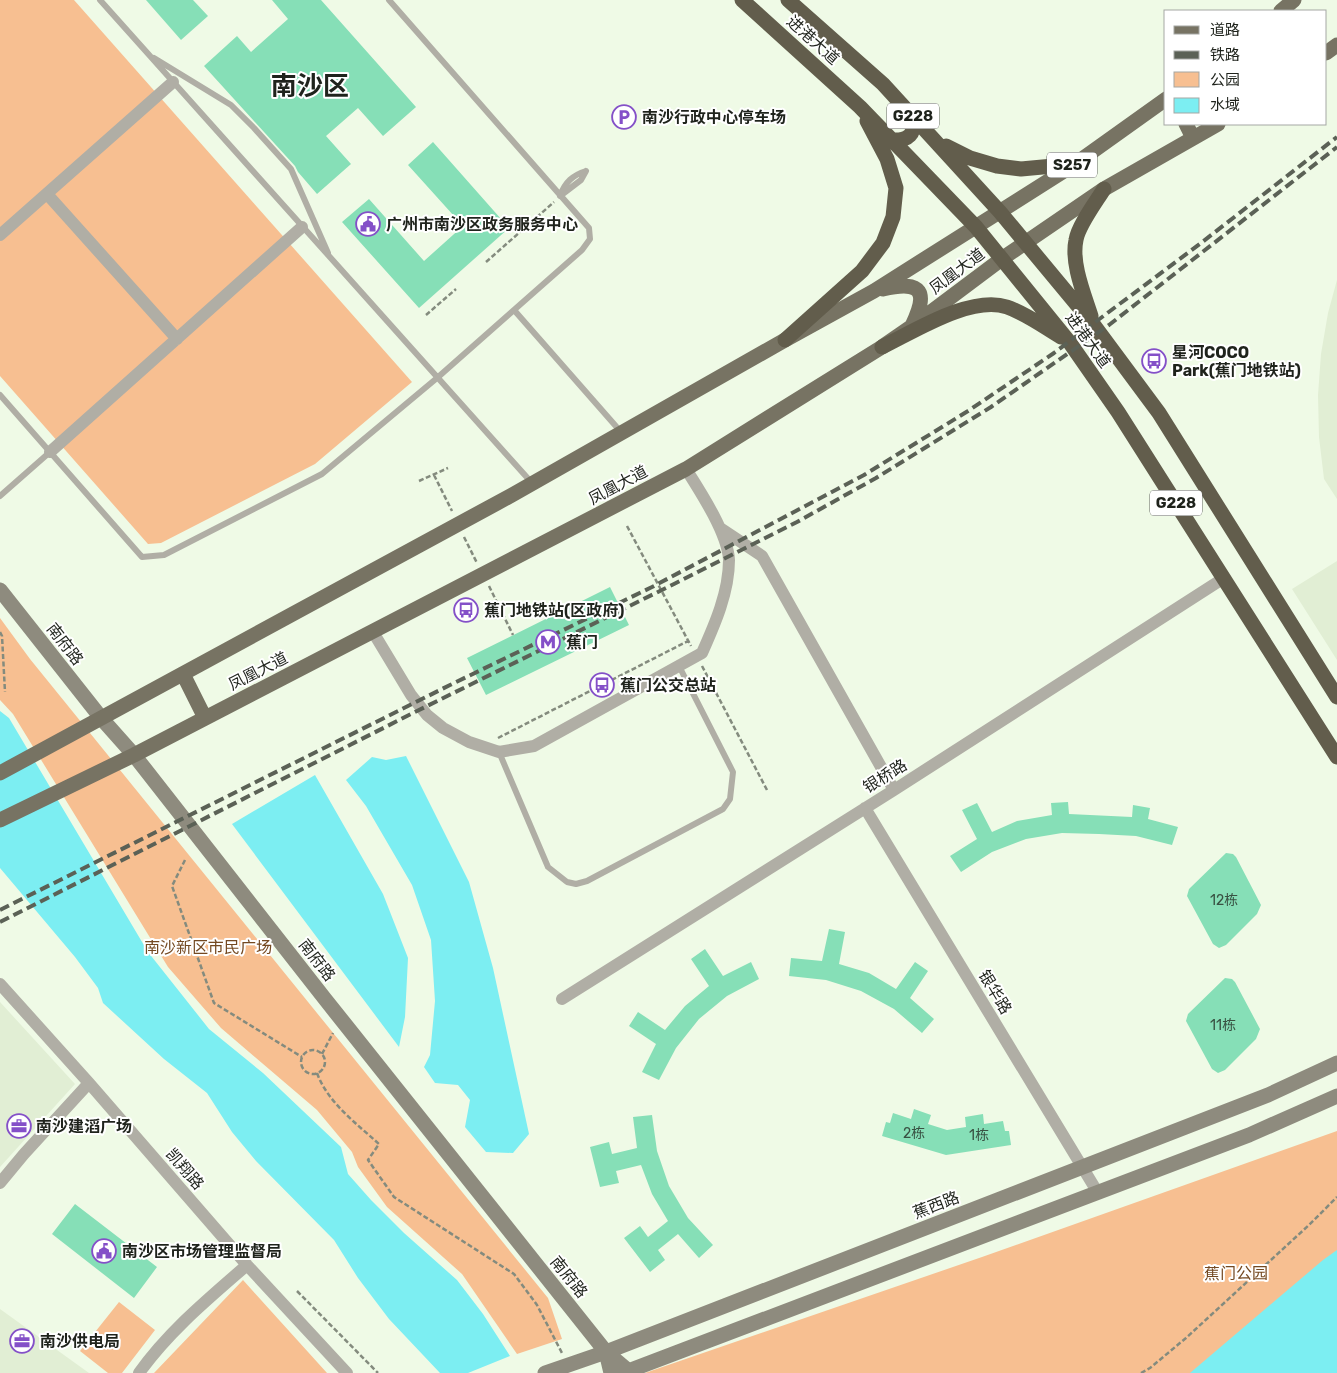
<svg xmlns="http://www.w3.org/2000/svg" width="1337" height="1373" font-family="Rubik,'Noto Sans SC',sans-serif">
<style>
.built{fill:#e1eed4}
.green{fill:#f7bf91}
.water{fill:#7ceef2}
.building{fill:#86dfb7}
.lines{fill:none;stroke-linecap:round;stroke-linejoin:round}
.path{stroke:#848b7e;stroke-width:2.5;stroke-dasharray:5 2.5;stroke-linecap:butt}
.lane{stroke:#b0aea5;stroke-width:6}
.street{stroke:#b0aea5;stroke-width:12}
.secondary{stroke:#8e8b7e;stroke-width:15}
.primary{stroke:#777363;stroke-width:15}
.highway{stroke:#625d4c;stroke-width:15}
.rail{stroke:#5b6156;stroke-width:4;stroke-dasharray:10 5;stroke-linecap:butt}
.labels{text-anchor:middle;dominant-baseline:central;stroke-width:4;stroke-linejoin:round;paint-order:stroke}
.number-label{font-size:14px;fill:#395243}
.shield{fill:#fff;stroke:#626560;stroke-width:1}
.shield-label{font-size:15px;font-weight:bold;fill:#1f231c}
.street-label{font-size:16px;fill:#1f231c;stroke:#fff}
.poi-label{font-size:16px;font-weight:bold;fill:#1f231c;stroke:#fff;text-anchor:start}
.park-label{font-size:16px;fill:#744921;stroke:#fff}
.town-label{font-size:26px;font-weight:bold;fill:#1f231c;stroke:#fff}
</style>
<rect width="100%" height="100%" fill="#effae6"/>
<path class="built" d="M1337,280V499L1324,479L1319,437L1318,395L1321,354L1328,313Z
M1337,561V660L1292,589Z
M0,1002L75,1084L0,1167Z
M0,1309L89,1373H0Z"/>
<path class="green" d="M0,0H74L412,382L315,464L161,543L148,544L0,376Z
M0,618L30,659L548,1298L562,1339L517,1354L462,1274L387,1207L358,1167L352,1152L317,1110L221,1028L168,967L13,714L0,700Z
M1337,1131V1373H645L982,1257Z
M243,1280L327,1373H154Z
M119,1302L155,1330L122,1373H108L80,1351Z"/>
<path class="water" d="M0,711L9,718L148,952L190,1005L209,1029L263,1073L341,1147L348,1174L371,1200L404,1233L457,1280L483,1314L510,1356L468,1373H440L389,1319L358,1278L334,1240L256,1161L232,1132L207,1093L164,1059L103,1003L98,988L75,957L0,868Z
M406,756L469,882L493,968L529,1134L513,1153L486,1152L465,1127L470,1100L458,1085L435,1083L424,1067L430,1055L435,1001L431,940L412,885L366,806L346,780L372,757L386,760Z
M315,775L383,894L408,958L405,1017L399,1047L232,824Z
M1337,1250V1373H1190L1323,1260Z"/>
<path class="building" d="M146,0H193L208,16L181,40Z
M272,0H321L416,107L383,136L358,108L326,136L351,164L317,194L298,172L295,166L204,66L237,36L251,52L288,19Z
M433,142L509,228L419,308L342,222L369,199L424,261L463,226L408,165Z
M610,587L629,625L486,695L467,658Z
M1068,802L1069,814L1132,817L1133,805L1150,808L1148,819L1178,827L1172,845L1136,836L1099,834L1062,833L1026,839L992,852L961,872L950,856L977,839L962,810L977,803L992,832L1017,821L1052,815L1051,803Z
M1226,853L1233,854L1236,857L1261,905L1257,914L1226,945L1219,948L1213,944L1187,896L1189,889Z
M829,929L845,932L839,964L869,973L896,989L915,962L928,971L910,998L934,1019L922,1033L894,1009L861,991L826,980L789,976L791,958L822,961Z
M705,949L723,976L751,962L759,979L727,996L699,1019L676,1048L659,1080L642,1072L656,1044L629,1026L638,1012L665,1030L685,1006L709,986L691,959Z
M1225,978L1232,979L1235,982L1260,1029L1256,1039L1225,1070L1218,1073L1212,1069L1186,1021L1188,1014Z
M914,1109L931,1115L928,1124L947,1130L966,1127L965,1117L983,1114L984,1124L1003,1121L1005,1131H1009L1011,1145L946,1155L882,1136L886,1122L890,1123L893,1113L911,1119Z
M652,1115L657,1151L669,1186L688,1218L713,1245L699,1258L678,1234L658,1250L665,1260L650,1272L624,1238L640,1226L648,1237L668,1221L652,1194L641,1165L616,1171L619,1183L600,1187L590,1147L609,1142L612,1154L637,1148L633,1117Z
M75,1204L157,1267L134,1298L52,1234Z"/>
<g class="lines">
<path class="path" d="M486,262L554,202
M426,315L456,289
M434,475L452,511
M419,481L448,468
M627,526L691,646
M464,537L477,563
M489,586L513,635
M0,632L2,636L5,692
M702,666L767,790
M498,738L688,641
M185,860L172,886L214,1003L302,1057
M301 1062a12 12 0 1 1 24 0a12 12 0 1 1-24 0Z
M322,1054L333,1033
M317,1073C328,1103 356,1123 379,1144L368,1160L394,1197L514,1274L537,1305L562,1353
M297,1291L378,1373
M1141,1373L1150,1368L1186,1338L1309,1225L1337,1197"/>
<path class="lane" d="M100,0L532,483
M154,58L231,105L254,128L291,169L328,253
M560,196C565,182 573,175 586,171
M560,196L581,180L586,171
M514,310L621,432
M0,395L142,557L164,555L322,474L437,378L582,250L590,239L589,228L389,0
M0,496L50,452
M499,752L548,867L567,882L576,884L587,881L723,809L730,799L733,772L679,666"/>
<path class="street" d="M47,194L177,339
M0,235L173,82
M50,452L302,227
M720,528L762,556L894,790
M373,632L411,695L427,715L443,728L469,742L499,752L534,746L702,653C715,624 729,592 729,560C728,534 700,491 686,469
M865,808L1098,1193
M0,984L89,1083L247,1265L347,1373
M562,999L894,790L1224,578
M0,1183L24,1154L89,1083
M139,1373C169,1331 208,1299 247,1265"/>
<path class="secondary" d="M0,590L102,719L134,755L325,999L606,1352L631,1373
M606,1352L611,1373
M545,1373L606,1352L1268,1095L1337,1063
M623,1373L1249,1135L1337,1096"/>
<path class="primary" d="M1281,11L1294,0
M1326,53L1337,45
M1186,124L1193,138
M883,289C923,280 928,292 912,326
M183,674L205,718
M0,773L512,495L785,340L874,291L1075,164L1166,99
M0,820L134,755L686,469L882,347L911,327L1003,258L1104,189L1218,124"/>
<path class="highway" d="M742,0L860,107L976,227L1070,343L1118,412L1337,757
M788,0L883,84L1000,212L1093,324L1159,413L1337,697
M892,140C909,141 915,134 914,118
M946,146L970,158L997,166L1021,169L1075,164
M1091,316C1084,294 1071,263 1076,240C1078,226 1096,202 1104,189
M785,340L862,271L883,243L893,217L896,188L887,159L867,121
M882,347C915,331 971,295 1007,307C1027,314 1044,327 1061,337"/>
<path class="rail" d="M0,910L450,685L652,587L864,475L968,411L1054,353L1201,243L1337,137
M0,922L417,711L674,584L797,522L876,478L991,407L1109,325L1337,147"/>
</g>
<defs>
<g id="parking-ring" transform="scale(1.25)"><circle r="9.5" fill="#fff" stroke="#8450c8" stroke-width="1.5"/><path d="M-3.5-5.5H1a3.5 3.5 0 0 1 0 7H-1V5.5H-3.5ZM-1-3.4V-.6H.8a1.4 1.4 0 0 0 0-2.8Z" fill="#8450c8"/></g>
<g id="civic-ring" transform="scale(1.25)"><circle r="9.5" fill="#fff" stroke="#8450c8" stroke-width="1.5"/><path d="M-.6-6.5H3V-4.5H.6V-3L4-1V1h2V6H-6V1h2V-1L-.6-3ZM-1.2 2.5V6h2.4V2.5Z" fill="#8450c8"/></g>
<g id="bus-ring" transform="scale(1.25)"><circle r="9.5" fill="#fff" stroke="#8450c8" stroke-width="1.5"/><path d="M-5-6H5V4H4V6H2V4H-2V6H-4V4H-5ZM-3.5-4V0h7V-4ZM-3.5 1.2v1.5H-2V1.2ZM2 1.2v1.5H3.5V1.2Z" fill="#8450c8"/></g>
<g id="metro-ring" transform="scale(1.25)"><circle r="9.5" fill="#fff" stroke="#8450c8" stroke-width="1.5"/><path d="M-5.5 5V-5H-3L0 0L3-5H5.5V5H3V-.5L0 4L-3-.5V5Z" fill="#8450c8"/></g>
<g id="office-ring" transform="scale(1.25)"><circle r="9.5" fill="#fff" stroke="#8450c8" stroke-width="1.5"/><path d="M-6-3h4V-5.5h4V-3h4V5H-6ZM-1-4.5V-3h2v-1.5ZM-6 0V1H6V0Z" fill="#8450c8"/></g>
</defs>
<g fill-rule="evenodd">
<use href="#parking-ring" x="624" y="117"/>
<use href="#civic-ring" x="368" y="224"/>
<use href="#bus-ring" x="1154" y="361"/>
<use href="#bus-ring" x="466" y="610"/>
<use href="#metro-ring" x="548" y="642"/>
<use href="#bus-ring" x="602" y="685"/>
<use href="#office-ring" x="19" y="1126"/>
<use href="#civic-ring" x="104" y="1251"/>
<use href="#office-ring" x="22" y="1341"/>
</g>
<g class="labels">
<g class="number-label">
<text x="1224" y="900">12栋</text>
<text x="1223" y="1025">11栋</text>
<text x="914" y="1133">2栋</text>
<text x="979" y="1135">1栋</text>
</g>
<g class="shield">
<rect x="887" y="103.5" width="52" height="25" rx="4"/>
<rect x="1047" y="152.5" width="50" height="25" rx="4"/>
<rect x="1150" y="490.5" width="52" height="25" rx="4"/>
</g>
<g class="shield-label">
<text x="913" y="116">G228</text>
<text x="1072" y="165">S257</text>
<text x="1176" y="503">G228</text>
</g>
<g class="street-label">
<text transform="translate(813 40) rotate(42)">进港大道</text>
<text transform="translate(957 271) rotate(-37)">凤凰大道</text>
<text transform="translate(1088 340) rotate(54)">进港大道</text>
<text transform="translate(618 485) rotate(-28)">凤凰大道</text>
<text transform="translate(65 644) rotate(52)">南府路</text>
<text transform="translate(258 671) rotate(-27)">凤凰大道</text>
<text transform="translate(885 776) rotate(-32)">银桥路</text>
<text transform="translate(317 960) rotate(52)">南府路</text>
<text transform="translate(995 992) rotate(59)">银华路</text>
<text transform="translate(185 1169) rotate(49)">凯翔路</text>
<text transform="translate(936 1205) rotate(-21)">蕉西路</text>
<text transform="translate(569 1277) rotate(51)">南府路</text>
</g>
<g class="poi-label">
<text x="642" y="117">南沙行政中心停车场</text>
<text x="386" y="224">广州市南沙区政务服务中心</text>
<text x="1172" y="352">星河COCO<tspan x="1172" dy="18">Park(蕉门地铁站)</tspan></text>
<text x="484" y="610">蕉门地铁站(区政府)</text>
<text x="566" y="642">蕉门</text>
<text x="620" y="685">蕉门公交总站</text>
<text x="36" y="1126">南沙建滔广场</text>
<text x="122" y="1251">南沙区市场管理监督局</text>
<text x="40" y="1341">南沙供电局</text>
</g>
<g class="park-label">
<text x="208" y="947">南沙新区市民广场</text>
<text x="1236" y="1273">蕉门公园</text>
</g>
<g class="town-label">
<text x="310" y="86">南沙区</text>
</g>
</g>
<rect x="1164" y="10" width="162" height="115" fill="#ffffff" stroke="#a5a7a4"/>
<rect x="1174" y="26" width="25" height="8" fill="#777363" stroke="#a5a7a4"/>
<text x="1210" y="35" font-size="15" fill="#1f231c">道路</text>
<rect x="1174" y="51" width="25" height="8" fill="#5b6156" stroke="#a5a7a4"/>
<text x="1210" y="60" font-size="15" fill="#1f231c">铁路</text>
<rect x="1174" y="72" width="25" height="15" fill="#f7bf91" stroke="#a5a7a4"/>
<text x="1210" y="85" font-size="15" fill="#1f231c">公园</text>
<rect x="1174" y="98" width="25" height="15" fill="#7ceef2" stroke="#a5a7a4"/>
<text x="1210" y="110" font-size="15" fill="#1f231c">水域</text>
</svg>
